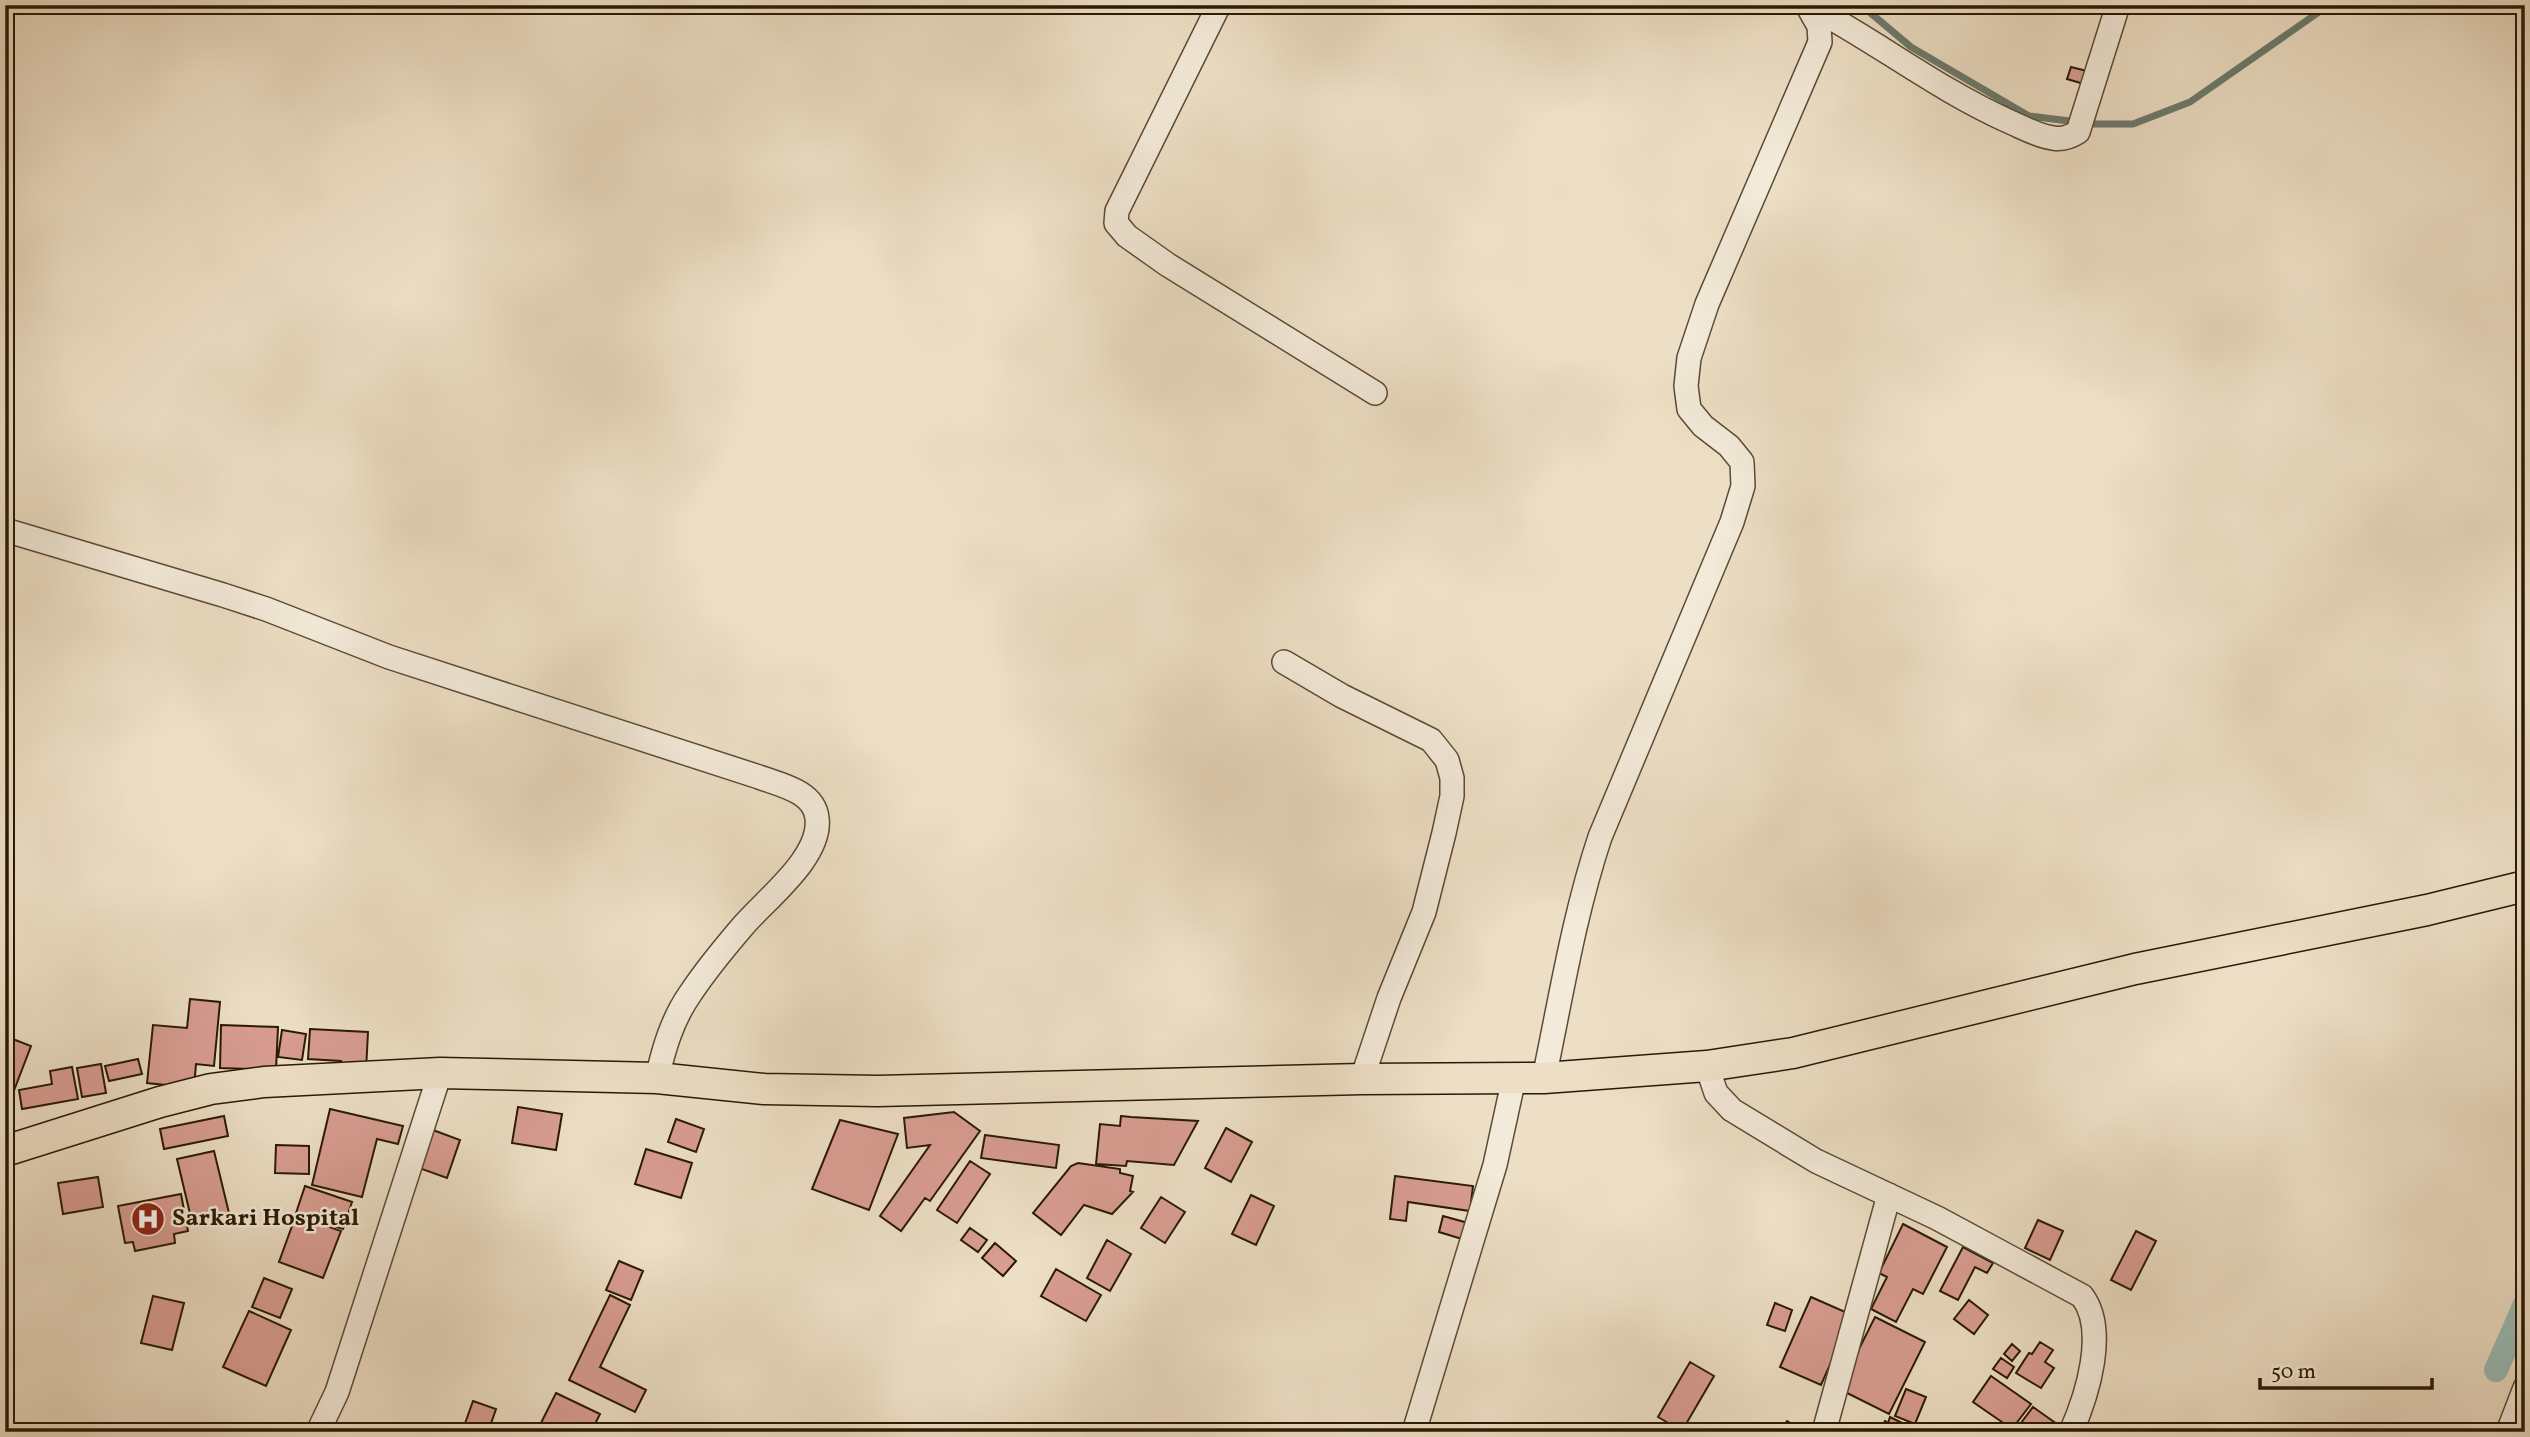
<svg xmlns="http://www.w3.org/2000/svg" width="2530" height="1437" font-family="Vollkorn,serif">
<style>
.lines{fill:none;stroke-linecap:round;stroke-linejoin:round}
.stream{stroke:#6c7b6f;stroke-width:7}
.canal{stroke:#99bcb6;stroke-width:24}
.building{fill:#d99d92;stroke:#291a04;stroke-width:2}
.minor-casing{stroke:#5a4b34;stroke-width:26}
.major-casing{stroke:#291a04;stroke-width:33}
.minor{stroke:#f3ead9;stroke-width:23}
.major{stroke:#eddfc5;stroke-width:30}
.labels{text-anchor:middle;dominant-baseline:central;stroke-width:5;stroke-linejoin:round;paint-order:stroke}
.poi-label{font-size:24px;font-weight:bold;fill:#291a04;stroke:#f3ead9;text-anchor:start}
</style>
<rect width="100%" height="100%" fill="#eddfc5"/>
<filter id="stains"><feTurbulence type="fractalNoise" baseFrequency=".00286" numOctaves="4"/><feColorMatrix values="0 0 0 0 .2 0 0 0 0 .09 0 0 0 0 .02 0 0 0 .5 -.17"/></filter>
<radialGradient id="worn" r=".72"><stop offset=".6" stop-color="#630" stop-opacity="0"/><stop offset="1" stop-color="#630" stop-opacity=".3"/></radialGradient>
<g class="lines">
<path class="stream" d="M1861,5L1911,47L2029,116L2094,124H2133L2190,102L2329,5"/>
<path class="canal" d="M2496,1370L2525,1304"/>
</g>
<path class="building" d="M2071,67L2087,71L2084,84L2067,79Z
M190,999L220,1002L214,1066L196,1064L194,1088L147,1083L153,1025L187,1028Z
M221,1025L278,1027L276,1070L220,1068Z
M310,1029L368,1032L366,1071L341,1070V1061L308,1059Z
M282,1030L306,1034L302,1060L278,1057Z
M5,1036L31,1046L5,1114Z
M138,1059L142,1074L109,1081L105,1066Z
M101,1064L106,1093L82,1097L77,1068Z
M72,1067L78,1099L22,1109L19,1090L52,1084L50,1071Z
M518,1107L562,1114L556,1150L512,1143Z
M330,1109L403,1126L398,1144L377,1139L362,1197L312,1185Z
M954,1112L980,1131L930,1201L925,1198L901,1231L880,1216L930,1145L907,1148L904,1118Z
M224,1116L228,1136L164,1149L160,1129Z
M1121,1116L1131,1117L1198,1121L1174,1165L1127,1161L1126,1166L1096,1164L1100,1124L1120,1126Z
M676,1119L704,1129L696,1152L668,1142Z
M840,1120L898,1134L869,1210L812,1189Z
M1226,1128L1252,1142L1231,1182L1205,1168Z
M433,1130L460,1140L447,1178L419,1168Z
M985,1135L1059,1145L1056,1168L981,1158Z
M276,1145L309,1146V1174L275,1173Z
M646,1149L692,1163L681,1198L635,1184Z
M214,1151L229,1213L192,1222L177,1159Z
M970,1161L990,1174L957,1223L937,1210Z
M1078,1163L1120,1169V1173L1133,1176L1130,1191L1133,1192L1112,1214L1084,1205L1061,1235L1033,1213L1071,1166Z
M1395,1176L1473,1186L1470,1211L1408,1202L1406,1221L1390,1219Z
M98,1177L103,1207L63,1214L58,1183Z
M305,1186L352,1202L343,1229L296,1213Z
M181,1194L188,1231L174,1234L175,1243L135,1251L133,1242L125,1243L118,1206Z
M1251,1195L1274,1206L1256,1245L1232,1234Z
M1161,1197L1185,1212L1165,1243L1141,1228Z
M296,1215L341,1231L323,1278L279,1262Z
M1443,1216L1468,1223L1462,1239L1439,1232Z
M2038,1220L2063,1231L2050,1260L2025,1248Z
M1903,1224L1947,1247L1923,1294L1913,1289L1896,1322L1871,1309L1887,1277L1879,1273Z
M970,1228L987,1240L978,1252L961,1240Z
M2136,1231L2156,1241L2131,1290L2111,1280Z
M1107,1240L1131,1254L1110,1291L1087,1278Z
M995,1243L1016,1261L1003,1276L982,1258Z
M1963,1247L1993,1263L1987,1273L1975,1267L1958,1300L1940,1291Z
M619,1261L643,1271L631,1300L606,1290Z
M1056,1269L1101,1295L1086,1321L1041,1296Z
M264,1278L292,1289L280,1318L252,1307Z
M610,1295L630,1305L600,1367L646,1390L635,1412L569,1380Z
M153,1296L184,1303L172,1350L141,1343Z
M1811,1297L1852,1315L1821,1385L1780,1367Z
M1969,1300L1988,1315L1974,1334L1954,1319Z
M1775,1303L1792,1310L1785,1331L1767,1325Z
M249,1311L291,1330L266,1386L223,1367Z
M1875,1317L1925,1342L1889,1414L1839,1389Z
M2040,1342L2053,1350L2045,1362L2054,1368L2041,1388L2016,1373L2029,1353L2032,1354Z
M2012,1344L2020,1351L2012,1361L2004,1354Z
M2001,1358L2014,1367L2007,1378L1993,1369Z
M1690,1362L1714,1376L1682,1431L1658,1417Z
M1991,1376L2031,1404L2012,1429L1973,1402Z
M1906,1389L1926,1397L1915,1424L1895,1416Z
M556,1393L600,1414L591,1432H547L539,1427Z
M473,1401L496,1409L488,1432H462Z
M2033,1407L2064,1429L2062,1432H2024L2018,1427Z
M1890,1417L1920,1432H1880L1885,1421L1888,1423Z
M1787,1421L1806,1432H1780Z"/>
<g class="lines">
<g class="minor-casing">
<path id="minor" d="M1219,5L1117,211L1116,223L1127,236L1168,265L1375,393
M1808,5C1876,41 1937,89 2008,121C2022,127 2037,136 2053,138C2062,140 2070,137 2078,132L2118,5
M5,530L223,595L266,609L389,657L759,777C780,785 814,791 817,818C822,857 766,899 743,926C725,947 706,970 690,994C672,1020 664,1048 657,1078
M1284,662L1342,696L1431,740L1447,760L1452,778V796L1444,833L1424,912L1389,998L1362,1079
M1707,1066L1716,1093L1732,1110L1816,1161L1937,1218L2082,1296C2108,1330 2087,1396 2071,1432
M1544,1078C1561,997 1574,915 1600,837L1732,522L1743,486L1742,462L1729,446L1703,426L1689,409L1686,386L1689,358L1707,304L1820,42L1819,26L1807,5
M318,1432L337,1392L440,1073
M1414,1432L1495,1165L1514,1078
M1828,1432L1825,1428L1889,1195
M2508,1432L2525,1388"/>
</g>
<g class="major-casing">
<path id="major" d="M5,1151L160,1102L211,1089L264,1082L440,1073L657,1078L764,1089L878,1091L1362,1079L1544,1078L1707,1066L1793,1053L2135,969L2427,910L2525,886"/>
</g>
<use href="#minor" class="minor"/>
<use href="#major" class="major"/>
</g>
<defs>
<g id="hospital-disc" transform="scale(1.75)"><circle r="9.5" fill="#8f2418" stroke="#f3ead9"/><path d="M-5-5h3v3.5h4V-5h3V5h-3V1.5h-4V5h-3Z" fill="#fff"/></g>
</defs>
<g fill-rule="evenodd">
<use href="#hospital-disc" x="148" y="1219"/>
</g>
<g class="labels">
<g class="poi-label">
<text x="172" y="1219">Sarkari Hospital</text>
</g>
</g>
<rect width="2530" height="1437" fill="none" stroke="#eddfc5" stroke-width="28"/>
<rect x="7" y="7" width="2516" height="1423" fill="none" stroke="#291a04" stroke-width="3.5"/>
<rect x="14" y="14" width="2502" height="1409" fill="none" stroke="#291a04" stroke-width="2"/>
<path d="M2260 1378v10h172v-10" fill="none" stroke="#291a04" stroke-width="3.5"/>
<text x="2271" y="1378" font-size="21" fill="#291a04" stroke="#f3ead9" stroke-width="5" paint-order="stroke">50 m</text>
<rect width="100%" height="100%" filter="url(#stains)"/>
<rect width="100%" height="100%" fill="url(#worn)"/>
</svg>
